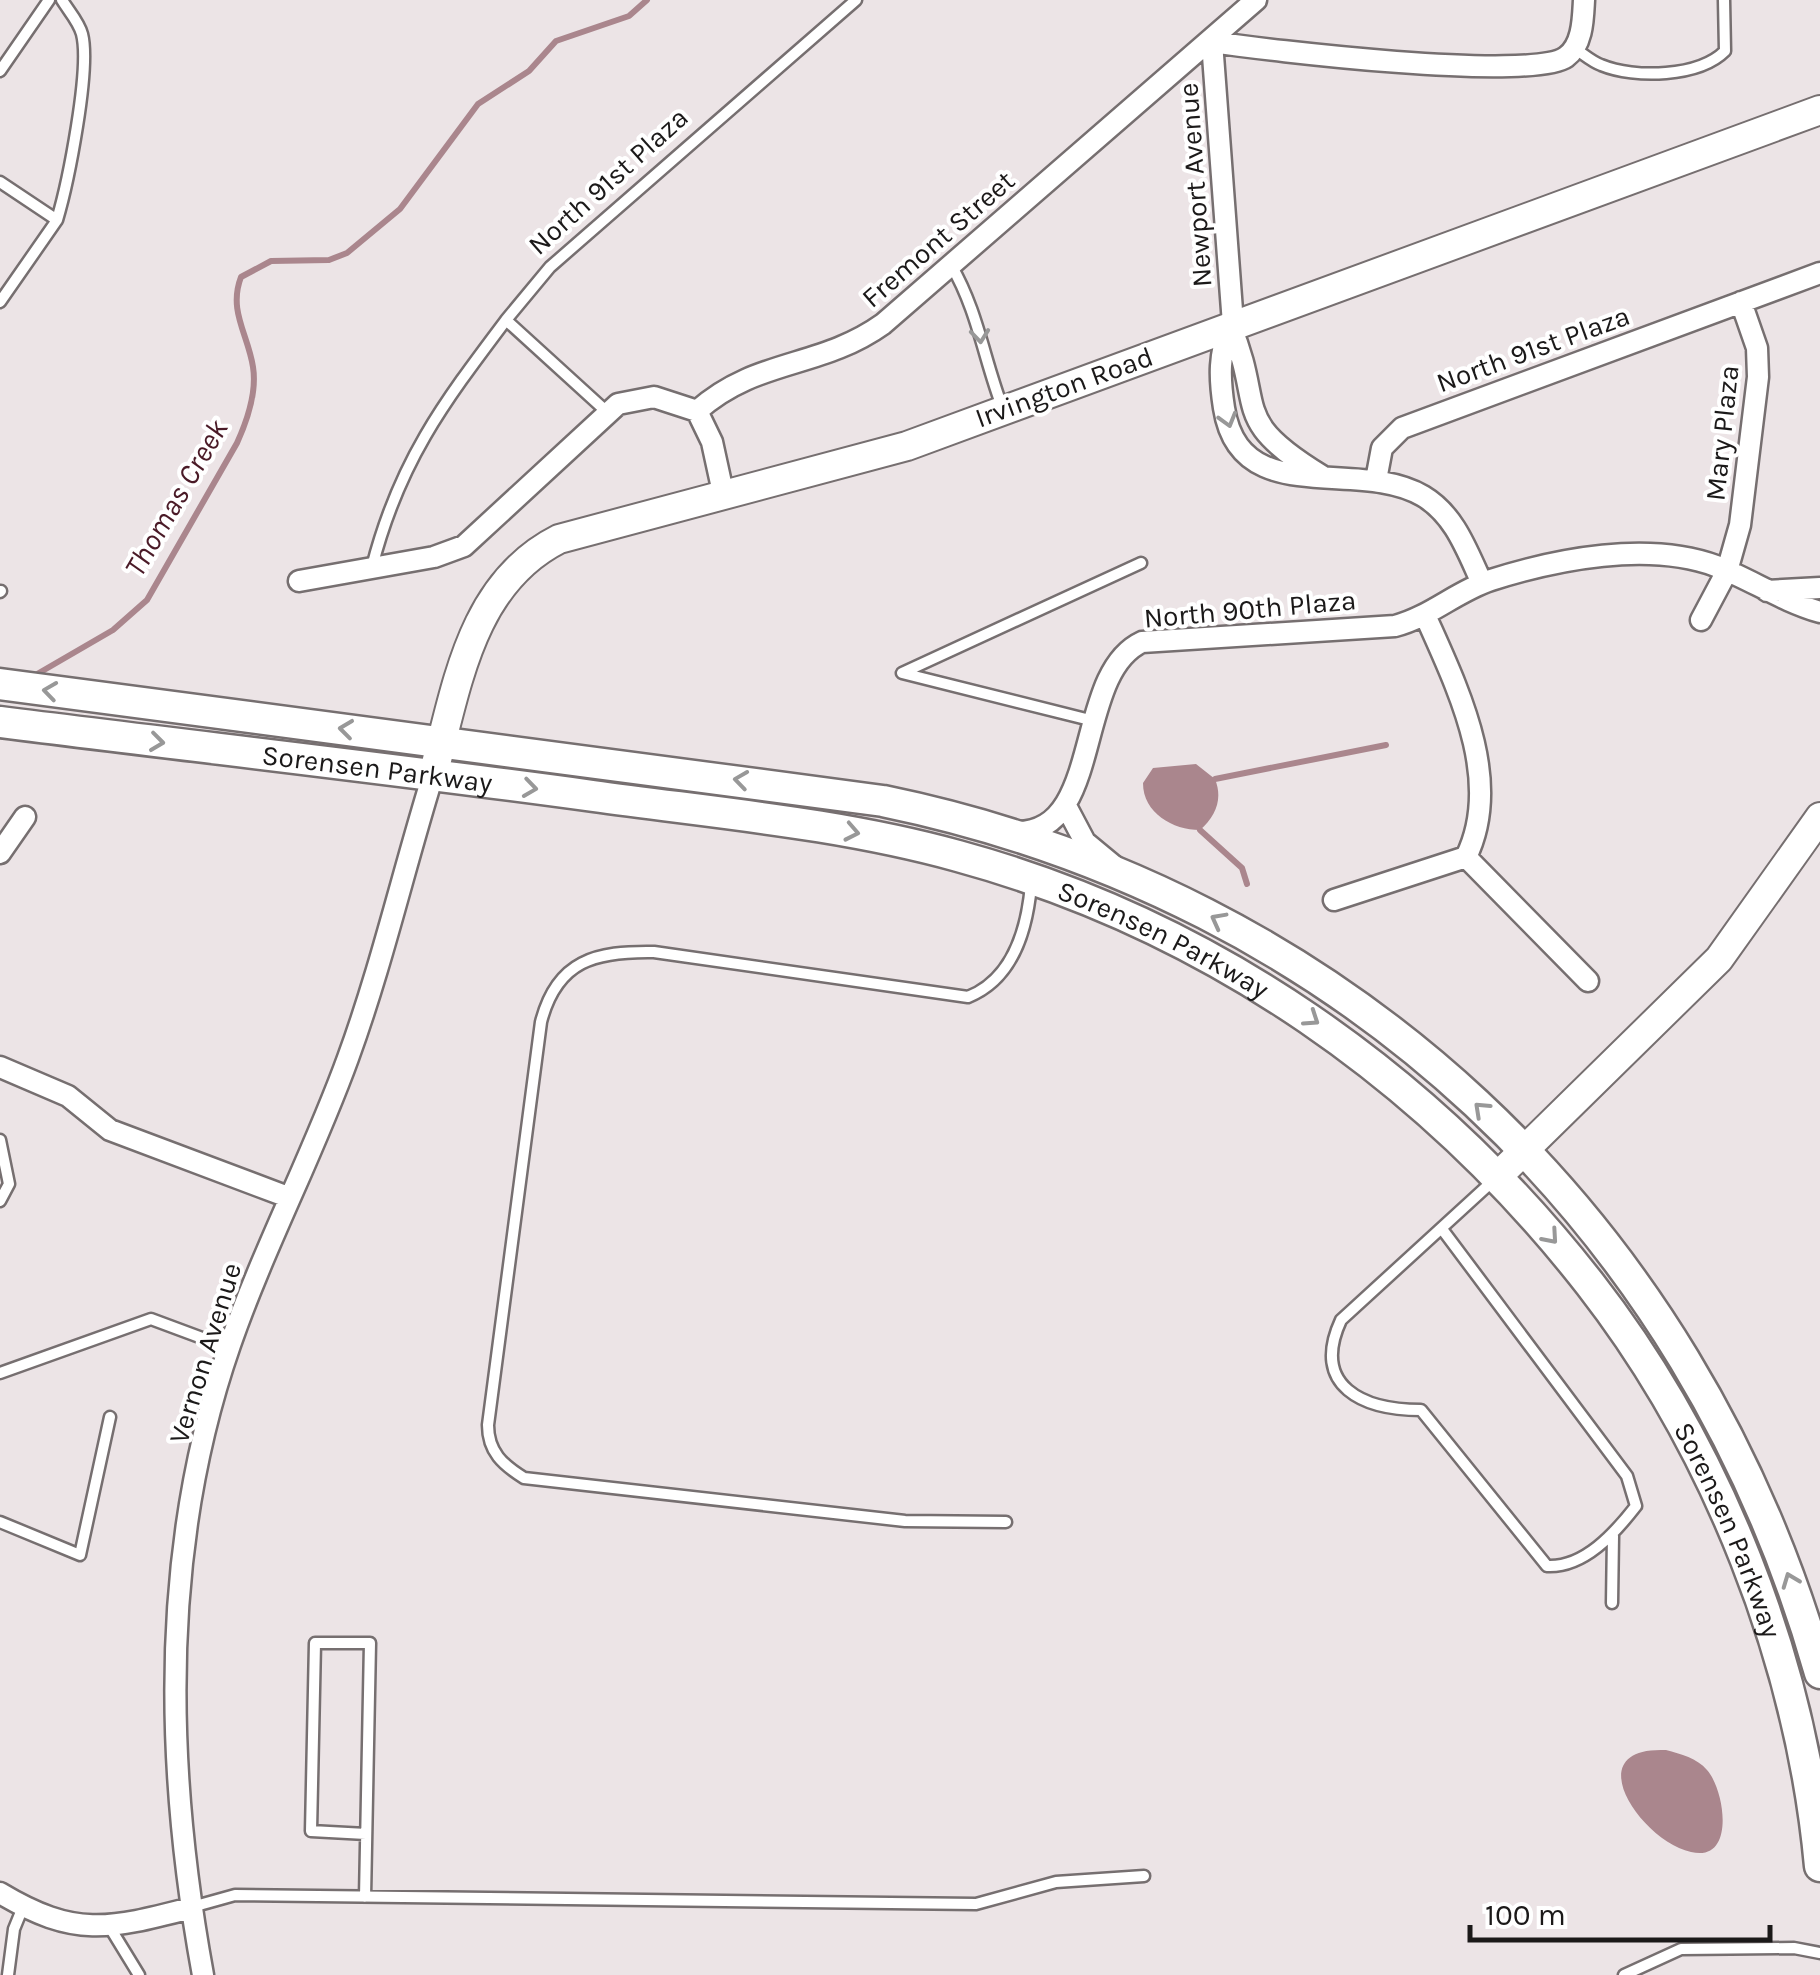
<svg xmlns="http://www.w3.org/2000/svg" width="1820" height="1975" font-family="Karla,sans-serif">
<style>
.water{fill:#aa868d}
.lines{fill:none;stroke-linecap:round;stroke-linejoin:round}
.stream{stroke:#aa868d;stroke-width:6}
.lane-casing{stroke:#766f70;stroke-width:15}
.street-casing{stroke:#766f70;stroke-width:25}
.secondary-casing{stroke:#766f70;stroke-width:32}
.primary-casing{stroke:#766f70;stroke-width:35}
.lane{stroke:#fff;stroke-width:10}
.street{stroke:#fff;stroke-width:20}
.secondary{stroke:#fff;stroke-width:28}
.primary{stroke:#fff;stroke-width:30}
.oneway{stroke:#989898}
.labels{text-anchor:middle;dominant-baseline:central;stroke-width:8;stroke-linejoin:round;paint-order:stroke}
.street-label{font-size:28px;fill:#1b1919;stroke:#fff}
.water-label{font-size:30px;font-style:italic;fill:#4a1a27;stroke:#fff}
</style>
<rect width="100%" height="100%" fill="#ece4e6"/>
<path class="water" d="M1196,764L1215,779C1223,799 1216,816 1200,830C1173,830 1143,813 1143,783L1153,768Z
M1666,1750C1681,1754 1697,1758 1707,1770C1725,1790 1736,1863 1691,1852C1641,1841 1576,1746 1666,1750Z"/>
<g class="lines">
<path class="stream" d="M32,677L113,630L147,600L237,443C247,421 257,392 253,367C248,334 228,311 241,277L271,261L329,260L347,253L400,209L478,104L529,71L556,41L629,16L647,0
M1215,779L1386,745
M1200,830L1242,868L1247,884"/>
<g class="lane-casing">
<path id="lane" d="M1574,48C1582,53 1592,62 1601,65C1635,79 1699,77 1725,51L1724,0
M0,71L49,0
M0,182L57,220L0,302
M57,220C68,183 91,69 82,34C79,22 68,10 62,0
M951,265C978,311 984,360 1003,409
M607,412L506,320L550,267L856,0
M372,567C399,462 442,405 506,320
M0,592L1,591
M1094,721L902,673L1141,563
M0,1140L9,1184L0,1201
M1442,1229L1627,1476L1636,1506C1615,1533 1584,1568 1547,1566L1421,1410C1364,1410 1310,1387 1341,1320L1495,1179
M0,1373L151,1319L229,1348
M0,1522L80,1555L110,1417
M1006,1522L905,1521L524,1478C503,1465 488,1452 488,1425L541,1022C557,960 596,951 654,952L968,997C1013,979 1027,930 1031,885
M1612,1603L1613,1536
M365,1897L370,1643H315L311,1831L366,1834
M192,1907L235,1895L976,1904L1056,1882L1144,1876
M109,1926L139,1975
M8,1975L14,1929L23,1907
M1624,1975L1681,1949L1794,1948L1820,1953"/>
</g>
<g class="street-casing">
<path id="street" d="M1233,324L1212,42C1266,50 1531,82 1566,57C1583,45 1583,18 1584,0
M1230,325C1219,355 1219,376 1224,408C1240,511 1358,457 1423,496C1455,515 1467,551 1482,583
M1230,325C1266,409 1227,418 1322,476
M697,411C756,358 820,369 883,324L1256,0
M697,411L712,442L724,497
M1376,480L1382,448L1402,428L1820,273
M299,581L434,557L464,546L618,404L654,397L697,411
M1767,591L1820,588
M1425,615C1457,687 1504,780 1466,857
M1701,620L1727,571L1740,525L1758,377L1757,348L1741,302
M1066,806L1085,842L1114,866
M1016,832C1104,834 1073,674 1142,642L1395,626C1430,617 1457,591 1491,580C1557,559 1648,541 1716,566C1752,580 1782,601 1820,612
M0,853L25,817
M1466,857L1588,981
M1334,900L1466,857
M0,1067L68,1096L110,1130L288,1197
M0,1893C75,1938 109,1929 191,1908
M203,1975C165,1768 160,1546 230,1345C264,1247 313,1155 348,1058C382,965 404,868 433,775"/>
</g>
<g class="secondary-casing">
<path id="secondary" d="M433,775C457,687 470,584 559,539L907,446L1820,110
M1497,1177L1719,959L1820,817"/>
</g>
<g class="primary-casing">
<g id="primary">
<path d="M0,684L883,801C1343,896 1692,1221 1820,1673"/>
<path id="s1" d="M0,722C198,747 396,769 593,796C715,813 839,823 958,856C1211,925 1429,1078 1590,1284C1717,1447 1801,1660 1820,1866"/>
</g>
</g>
<use href="#lane" class="lane"/>
<use href="#street" class="street"/>
<use href="#secondary" class="secondary"/>
<use href="#primary" class="primary"/>
</g>
<defs><path id="oneway-chevron" d="M-2-3.5L2.5 0L-2 3.5" fill="none" stroke-width="1.6" stroke-linecap="round" stroke-linejoin="round" transform="scale(2.5)"/></defs>
<g class="oneway">
<use href="#oneway-chevron" transform="translate(980 336) rotate(84)"/>
<use href="#oneway-chevron" transform="translate(1228 420) rotate(74)"/>
<use href="#oneway-chevron" transform="translate(50 691) rotate(-172)"/>
<use href="#oneway-chevron" transform="translate(346 729) rotate(-173)"/>
<use href="#oneway-chevron" transform="translate(157 742) rotate(7)"/>
<use href="#oneway-chevron" transform="translate(741 780) rotate(-172)"/>
<use href="#oneway-chevron" transform="translate(530 788) rotate(8)"/>
<use href="#oneway-chevron" transform="translate(852 832) rotate(11)"/>
<use href="#oneway-chevron" transform="translate(1218 920) rotate(-152)"/>
<use href="#oneway-chevron" transform="translate(1312 1019) rotate(34)"/>
<use href="#oneway-chevron" transform="translate(1481 1109) rotate(-137)"/>
<use href="#oneway-chevron" transform="translate(1551 1237) rotate(49)"/>
<use href="#oneway-chevron" transform="translate(1790 1580) rotate(-111)"/>
</g>
<g class="labels">
<g class="street-label">
<text transform="translate(608 181) rotate(-42)">North 91st Plaza</text>
<text transform="translate(1195 185) rotate(-94)">Newport Avenue</text>
<text transform="translate(938 239) rotate(-41)">Fremont Street</text>
<text transform="translate(1533 349) rotate(-20)">North 91st Plaza</text>
<text transform="translate(1064 387) rotate(-20)">Irvington Road</text>
<text transform="translate(1722 433) rotate(-84)">Mary Plaza</text>
<text transform="translate(1250 609) rotate(-5)">North 90th Plaza</text>
<text stroke="none"><textPath href="#s1" startOffset="380">Sorensen Parkway</textPath></text>
<text stroke="none"><textPath href="#s1" startOffset="1190">Sorensen Parkway</textPath></text>
<text transform="translate(205 1353) rotate(-73)">Vernon Avenue</text>
<text stroke="none"><textPath href="#s1" startOffset="2028">Sorensen Parkway</textPath></text>
</g>
<g class="water-label">
<text transform="translate(176 498) rotate(-60)">Thomas Creek</text>
</g>
</g>
<path d="M1470 1925v15h300v-15" fill="none" stroke="#1b1919" stroke-width="5"/>
<text x="1485" y="1925" font-size="30" fill="#1b1919" stroke="#ffffff" stroke-width="8" paint-order="stroke">100 m</text>
</svg>
